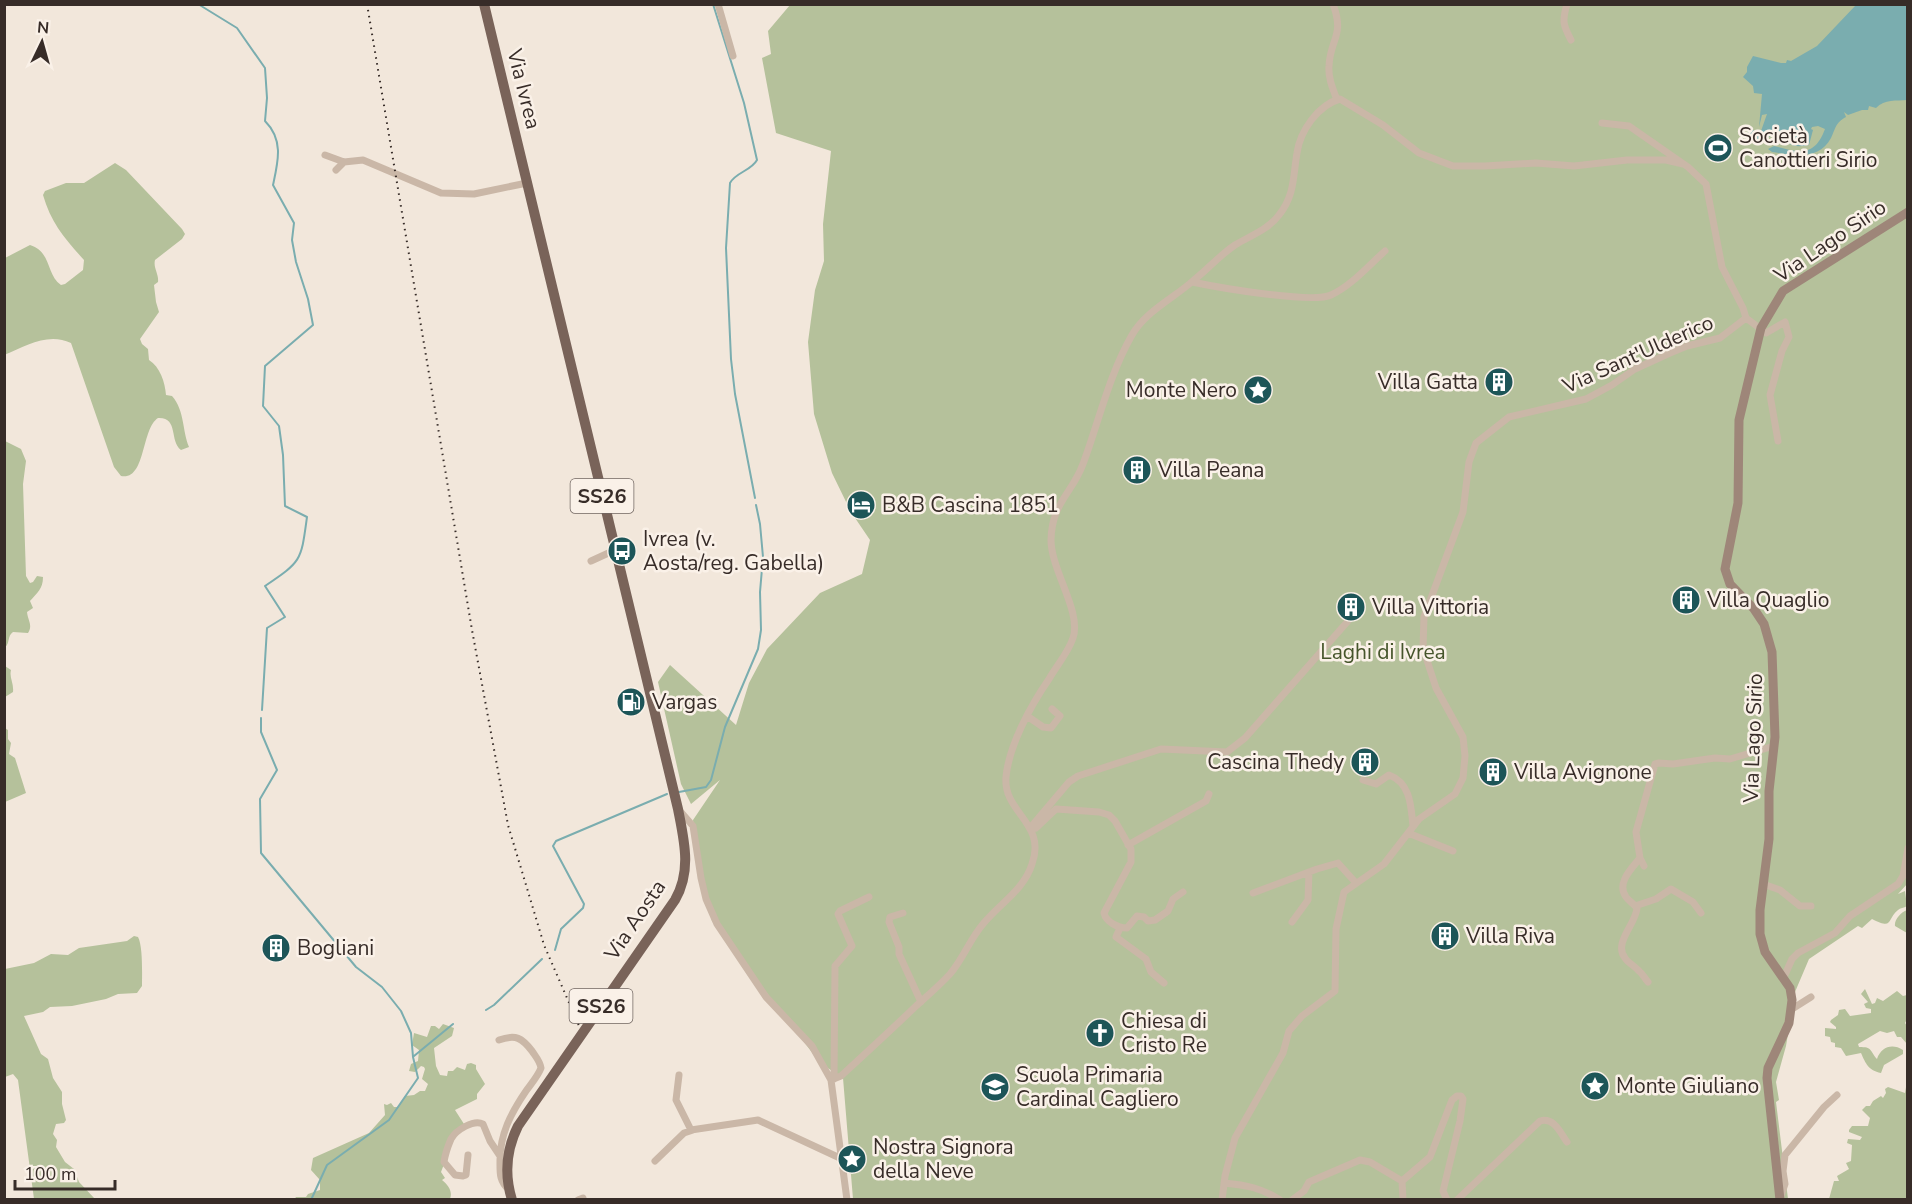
<svg xmlns="http://www.w3.org/2000/svg" width="1912" height="1204" font-family="'Nunito Sans',sans-serif">
<style>
.green{fill:#b5c19b}
.water{fill:#7aadaf}
.lines{fill:none;stroke-linecap:round;stroke-linejoin:round}
.stream{stroke:#7aadaf;stroke-width:2}
.street{stroke:#cab7a7;stroke-width:7}
.secondary{stroke:#9e8679;stroke-width:9}
.primary{stroke:#796359;stroke-width:10}
.rail{stroke:#372c28;stroke-width:2;stroke-dasharray:1.5 4.5;stroke-linecap:butt}
.labels{text-anchor:middle;dominant-baseline:central;stroke-width:5;stroke-linejoin:round;paint-order:stroke}
.shield{fill:#faf1e8;stroke:#726762;stroke-width:1.5}
.shield-label{font-size:20px;font-weight:bold;fill:#372c28}
.street-label{font-size:21px;fill:#372c28;stroke:#faf1e8}
.poi-label{font-size:21px;fill:#372c28;stroke:#faf1e8;text-anchor:start}
.park-label{font-size:21px;fill:#46552b;stroke:#faf1e8}
</style>
<rect width="100%" height="100%" fill="#f2e7db"/>
<path class="green" d="M790,5H1907L1908,883L1898,894L1905,891L1907,906C1904,908 1900,908 1898,910C1886,920 1894,930 1872,919L1862,928L1858,926L1809,959L1795,992L1786,1046L1776,1082L1779,1100L1776,1102L1788,1199H853L843,1078L820,1063L712,921L697,866L693,820L720,780L691,804L681,784L658,682L670,665L736,725L749,683L767,649L820,593L862,574L870,540L851,512L832,473L814,414L808,342L815,290L824,261L823,224L831,151L776,133L762,58L771,54L768,31Z
M115,163L126,170L182,229L185,234L182,239L155,260C153,268 159,274 158,282L154,285L156,302L159,312L140,339L142,344L148,349L149,360C160,367 165,382 166,395L172,396C185,411 182,430 189,447L181,450C169,441 179,417 158,418C141,429 146,481 121,476L114,467L71,343C48,332 26,346 4,355L5,258L30,245C52,252 46,275 61,285L65,284L83,270L84,260C65,239 51,223 43,195L45,191L66,183H84Z
M5,441L21,449L26,461L23,484L26,576L30,583L33,582L37,576L43,577C43,589 37,593 30,601L33,608L27,612C28,621 33,625 28,633L13,632C7,636 10,644 5,647Z
M4,659L5,666L11,670C9,678 14,683 13,692L5,697Z
M5,728L8,730V739L11,743L9,754L15,758L26,793L5,802Z
M1907,910V933L1895,926C1894,920 1901,912 1907,910Z
M134,936L138,937C143,946 142,974 142,986L137,993L118,994L106,999L72,1006L50,1007L43,1012L24,1016L41,1054L48,1059L53,1078L62,1092V1104L66,1120L64,1123L56,1124L53,1134L57,1140L56,1147L65,1162L74,1169L79,1182L95,1199H34L18,1080L13,1074L5,1077V969L34,963L51,954L68,955L79,948L127,941Z
M1865,989L1872,1004L1875,1003L1877,998L1883,1001L1897,991L1903,996L1907,995V1019L1905,1023L1907,1026V1044L1901,1037H1897L1894,1031L1887,1033L1880,1031L1858,1044L1859,1047C1873,1047 1869,1050 1877,1059C1881,1047 1892,1043 1903,1050V1054L1884,1065L1881,1073C1868,1070 1866,1064 1861,1053L1846,1056L1841,1048L1835,1047V1043L1831,1042L1830,1037L1825,1036V1028L1836,1029V1027L1830,1022L1831,1020L1838,1015L1839,1010L1845,1009L1850,1016L1871,1013V1009L1866,1008L1864,1004L1868,1002L1861,994Z
M443,1024L454,1028L452,1036L434,1048L436,1066L440,1075L447,1076L448,1071H453L457,1067L465,1070L467,1064L471,1063L476,1065V1069L485,1084L477,1094V1099L455,1110L464,1124L457,1130L441,1172L445,1178L442,1180C448,1185 453,1191 450,1199L448,1198L447,1200H294L296,1197H306L308,1194L320,1190V1180L311,1170L313,1158L369,1133L385,1115L384,1104L387,1105L391,1103L394,1107H398L405,1096L414,1095L420,1091H425L428,1084L422,1079L425,1069L424,1067L421,1066L415,1072L409,1071L411,1064L418,1061L419,1050L412,1045L414,1033L427,1037L431,1026H435L439,1029Z
M1907,1081V1199H1829L1834,1181H1839L1837,1176L1849,1169L1846,1163L1851,1161L1852,1145L1847,1143L1848,1139L1860,1140L1862,1137L1849,1132V1130L1852,1126H1868L1870,1118L1862,1110L1866,1106H1870L1873,1101L1881,1096L1883,1098L1886,1093L1885,1089L1888,1087L1905,1093Z"/>
<path class="water" d="M1856,5H1907V100C1896,101 1885,99 1876,108L1869,106L1868,110H1862L1848,115L1844,112L1846,117C1835,123 1836,128 1831,138C1819,161 1793,155 1772,152L1768,149L1774,146C1797,152 1814,159 1825,129L1818,126L1812,127L1811,129L1813,130L1809,145C1790,149 1788,142 1773,135L1758,141L1748,133V130L1761,131L1767,114L1762,115L1759,127L1762,94L1754,93L1753,86L1743,77L1747,72V67L1753,56L1781,63H1786L1787,60L1791,61L1817,46Z"/>
<g class="lines">
<path class="stream" d="M198,4L237,28L265,68L267,98L265,121C284,140 278,162 273,185L294,223L292,240L296,262L308,299L313,325L265,366L263,406L279,426L283,455L285,506L307,517C301,561 302,561 265,586L285,617L267,628L262,710
M713,4L744,103L757,160C751,171 736,172 730,183L726,248L731,359L735,394L755,498
M261,718V732L277,770L260,799L261,853L356,967L382,987L401,1011L411,1033L413,1057L418,1078L389,1120L327,1165L311,1200
M679,792L706,787L711,780L725,727L758,649L761,630L760,592L763,557L760,524L756,505
M555,950L561,929L583,908L584,904L553,846L556,841L667,794
M486,1010L494,1005L542,959
M414,1056L453,1024"/>
<path class="street" d="M718,4L733,56
M1333,4C1345,36 1330,39 1329,66C1328,78 1333,89 1337,100
M1567,4C1562,21 1563,25 1571,40
M1602,123L1629,126L1688,167L1706,184L1722,267L1743,308L1746,318
M325,155L344,162L363,160L441,193L474,194L527,183
M336,170L344,162
M1192,282C1216,287 1312,304 1331,295C1351,286 1368,266 1385,251
M1746,318L1766,333L1785,322L1789,337L1782,351L1770,395L1778,441
M591,561L615,550
M1027,716L1043,727L1051,728L1060,716L1052,709
M1363,780L1376,784L1389,775C1411,783 1411,807 1413,826
M680,811L693,826L701,878L706,899L717,924L766,997L812,1046L831,1080L847,1200
M1030,828L1069,782L1078,776L1161,749L1227,752L1245,738L1348,621
M1036,828L1056,809L1099,812L1109,815L1115,821L1131,849V862L1104,913C1106,922 1118,928 1127,928L1137,916L1144,917L1148,921L1155,920L1168,911L1173,899L1183,892
M1408,833L1453,851
M1128,845L1206,801L1209,794
M1640,858L1644,866
M1763,884L1780,890L1800,906H1811
M1253,893L1317,869L1338,863L1356,883
M1635,906L1656,899L1671,889L1693,902L1701,913
M903,913L890,917L889,922L899,947V954L921,1002
M1292,922L1308,900L1309,872
M1120,928L1116,937L1146,959L1151,972L1164,983
M1784,977L1792,959L1798,953L1835,933L1850,916L1898,884L1903,876L1908,848
M1648,982C1645,979 1643,974 1639,971C1635,966 1628,963 1625,958C1613,943 1636,924 1637,908C1634,904 1629,901 1626,897C1616,883 1632,868 1640,858L1636,832L1655,764L1659,763L1673,764L1715,758L1730,759L1774,746
M1792,1009L1811,997
M499,1040C516,1034 522,1038 532,1051C536,1057 540,1061 541,1068C538,1076 531,1084 526,1091C511,1113 500,1134 500,1160C500,1173 499,1181 509,1190
M679,1075L676,1100L691,1130L758,1120L842,1159
M834,1079L835,966L852,946L838,914L840,911L869,897
M831,1080L841,1076C866,1053 891,1030 915,1007C927,996 939,986 950,974C963,959 970,939 983,924C999,904 1024,890 1032,864C1047,823 1003,813 1006,777C1009,745 1031,705 1049,679C1057,665 1068,653 1073,638C1082,612 1051,570 1051,540C1052,502 1072,494 1083,464C1099,421 1109,375 1132,335C1146,311 1174,298 1194,280C1208,269 1220,255 1235,245C1250,236 1269,229 1279,215C1295,195 1293,176 1297,153C1300,131 1318,105 1340,99L1383,125L1419,153L1453,166H1485L1536,163L1574,166L1627,160H1666L1683,164
M468,1155L466,1175L463,1176L455,1175L444,1162C445,1155 448,1146 451,1139C456,1130 474,1119 483,1124L490,1141L500,1156
M655,1161L684,1133L693,1130
M1402,1181L1430,1157L1452,1100L1457,1096H1461L1463,1099L1460,1121L1443,1191L1447,1200
M1402,1181L1403,1200
M1224,1183C1246,1185 1262,1188 1280,1200
M1781,1196L1785,1184L1783,1171L1785,1155L1824,1107L1837,1095
M578,1200L583,1198
M1222,1200L1225,1176L1235,1138L1283,1053L1289,1031L1302,1016L1335,991L1336,929L1344,892L1384,864L1419,819L1455,794L1463,778L1465,756L1463,737L1436,688L1423,648L1424,617L1463,512L1469,462L1476,443L1509,417L1586,399L1612,385L1635,369L1670,353L1687,346L1720,338L1746,318
M1292,1200L1304,1191L1309,1182L1360,1160L1370,1162L1402,1181
M1457,1200L1540,1121C1554,1117 1560,1132 1567,1142"/>
<path class="secondary" d="M1780,1200L1767,1078L1768,1068L1789,1023L1792,1000L1790,988L1765,952L1760,934V910L1769,839V791L1775,737L1772,652L1764,624L1754,609L1730,584L1725,569L1738,503L1739,420L1761,328L1783,291L1908,212"/>
<path class="primary" d="M484,4L678,809C684,840 692,871 675,900L518,1126C506,1150 504,1174 512,1200"/>
<path class="rail" d="M367,4L472,630L508,825L544,945L580,1028"/>
</g>
<defs>
<g id="stadium-disc" transform="scale(1.5)"><circle r="9.5" fill="#1d5558" stroke="#faf1e8"/><path d="M0-5a6.5 5 0 1 0 0 10a6.5 5 0 1 0 0-10ZM-3.5-1.8h7v3.6h-7Z" fill="#fff"/></g>
<g id="building-disc" transform="scale(1.5)"><circle r="9.5" fill="#1d5558" stroke="#faf1e8"/><path d="M-4-6H4V6H1V3H-1V6H-4ZM-2.5-4.3h1.7v1.8h-1.7ZM.8-4.3h1.7v1.8H.8ZM-2.5-1h1.7V.8h-1.7ZM.8-1h1.7V.8H.8Z" fill="#fff"/></g>
<g id="sight-disc" transform="scale(1.5)"><circle r="9.5" fill="#1d5558" stroke="#faf1e8"/><path d="M0-6L1.8-2.2L6-1.7L2.9 1.2L3.7 5.4L0 3.3L-3.7 5.4L-2.9 1.2L-6-1.7L-1.8-2.2Z" fill="#fff"/></g>
<g id="hotel-disc" transform="scale(1.5)"><circle r="9.5" fill="#1d5558" stroke="#faf1e8"/><path d="M-6-4.5h1.5V1H6V5H4.5V3h-9V5H-6ZM-4 0a1.8 1.8 0 1 1 3.6 0ZM.5 0V-2.5h3Q6-2.5 6 0Z" fill="#fff"/></g>
<g id="bus-disc" transform="scale(1.5)"><circle r="9.5" fill="#1d5558" stroke="#faf1e8"/><path d="M-5-6H5V4H4V6H2V4H-2V6H-4V4H-5ZM-3.5-4V0h7V-4ZM-3.5 1.2v1.5H-2V1.2ZM2 1.2v1.5H3.5V1.2Z" fill="#fff"/></g>
<g id="fuel-disc" transform="scale(1.5)"><circle r="9.5" fill="#1d5558" stroke="#faf1e8"/><path d="M-5.5-6h7V0h2V4h1.3V-2.5L3-4.5l.8-.8L6-3V5H2.5V1h-1V6h-7ZM-4.2-4.7v3.2H.2V-4.7Z" fill="#fff"/></g>
<g id="church-disc" transform="scale(1.5)"><circle r="9.5" fill="#1d5558" stroke="#faf1e8"/><path d="M-1.2-6h2.4v3.5h3.3v2.4h-3.3V6h-2.4V-.1h-3.3v-2.4h3.3Z" fill="#fff"/></g>
<g id="school-disc" transform="scale(1.5)"><circle r="9.5" fill="#1d5558" stroke="#faf1e8"/><path d="M0-5L7-2L0 1L-7-2ZM-4 1L0 2.5L4 1V4Q0 6-4 4Z" fill="#fff"/></g>
</defs>
<g fill-rule="evenodd">
<use href="#stadium-disc" x="1718" y="148"/>
<use href="#building-disc" x="1499" y="382"/>
<use href="#sight-disc" x="1258" y="390"/>
<use href="#building-disc" x="1137" y="470"/>
<use href="#hotel-disc" x="861" y="505"/>
<use href="#bus-disc" x="622" y="551"/>
<use href="#building-disc" x="1686" y="600"/>
<use href="#building-disc" x="1351" y="607"/>
<use href="#fuel-disc" x="631" y="702"/>
<use href="#building-disc" x="1365" y="762"/>
<use href="#building-disc" x="1493" y="772"/>
<use href="#building-disc" x="1445" y="936"/>
<use href="#building-disc" x="276" y="948"/>
<use href="#church-disc" x="1100" y="1033"/>
<use href="#sight-disc" x="1595" y="1086"/>
<use href="#school-disc" x="995" y="1087"/>
<use href="#sight-disc" x="852" y="1159"/>
</g>
<g class="labels">
<g class="shield">
<rect x="570.5" y="479" width="63" height="34" rx="4.5"/>
<rect x="569.5" y="989" width="63" height="34" rx="4.5"/>
</g>
<g class="shield-label">
<text x="602" y="496">SS26</text>
<text x="601" y="1006">SS26</text>
</g>
<g class="street-label">
<text transform="translate(524 89) rotate(76)">Via Ivrea</text>
<text transform="translate(1830 241) rotate(-34)">Via Lago Sirio</text>
<text transform="translate(1638 354) rotate(-24)">Via Sant'Ulderico</text>
<text transform="translate(1753 738) rotate(-88)">Via Lago Sirio</text>
<text transform="translate(635 920) rotate(-56)">Via Aosta</text>
</g>
<g class="poi-label">
<text x="1739" y="136">Società<tspan x="1739" dy="24">Canottieri Sirio</tspan></text>
<text x="1478" y="382" text-anchor="end">Villa Gatta</text>
<text x="1237" y="390" text-anchor="end">Monte Nero</text>
<text x="1158" y="470">Villa Peana</text>
<text x="882" y="505">B&amp;B Cascina 1851</text>
<text x="643" y="539">Ivrea (v.<tspan x="643" dy="24">Aosta/reg. Gabella)</tspan></text>
<text x="1707" y="600">Villa Quaglio</text>
<text x="1372" y="607">Villa Vittoria</text>
<text x="652" y="702">Vargas</text>
<text x="1344" y="762" text-anchor="end">Cascina Thedy</text>
<text x="1514" y="772">Villa Avignone</text>
<text x="1466" y="936">Villa Riva</text>
<text x="297" y="948">Bogliani</text>
<text x="1121" y="1021">Chiesa di<tspan x="1121" dy="24">Cristo Re</tspan></text>
<text x="1016" y="1075">Scuola Primaria<tspan x="1016" dy="24">Cardinal Cagliero</tspan></text>
<text x="1616" y="1086">Monte Giuliano</text>
<text x="873" y="1147">Nostra Signora<tspan x="873" dy="24">della Neve</tspan></text>
</g>
<g class="park-label">
<text x="1383" y="652">Laghi di Ivrea</text>
</g>
</g>
<rect width="1912" height="1204" fill="none" stroke="#372c28" stroke-width="12"/>
<g transform="translate(42 42) rotate(5)" stroke="#faf1e8" stroke-width="4.5" paint-order="stroke">
<path d="M0-4.5L10 22L0 15L-10 22Z" fill="#372c28"/>
<text y="-9" font-size="16" font-weight="bold" text-anchor="middle" fill="#372c28">N</text>
</g>
<path d="M15 1180v9h100v-9" fill="none" stroke="#372c28" stroke-width="3"/>
<text x="24" y="1180" font-size="18" fill="#372c28" stroke="#faf1e8" stroke-width="4.5" paint-order="stroke">100 m</text>
</svg>
